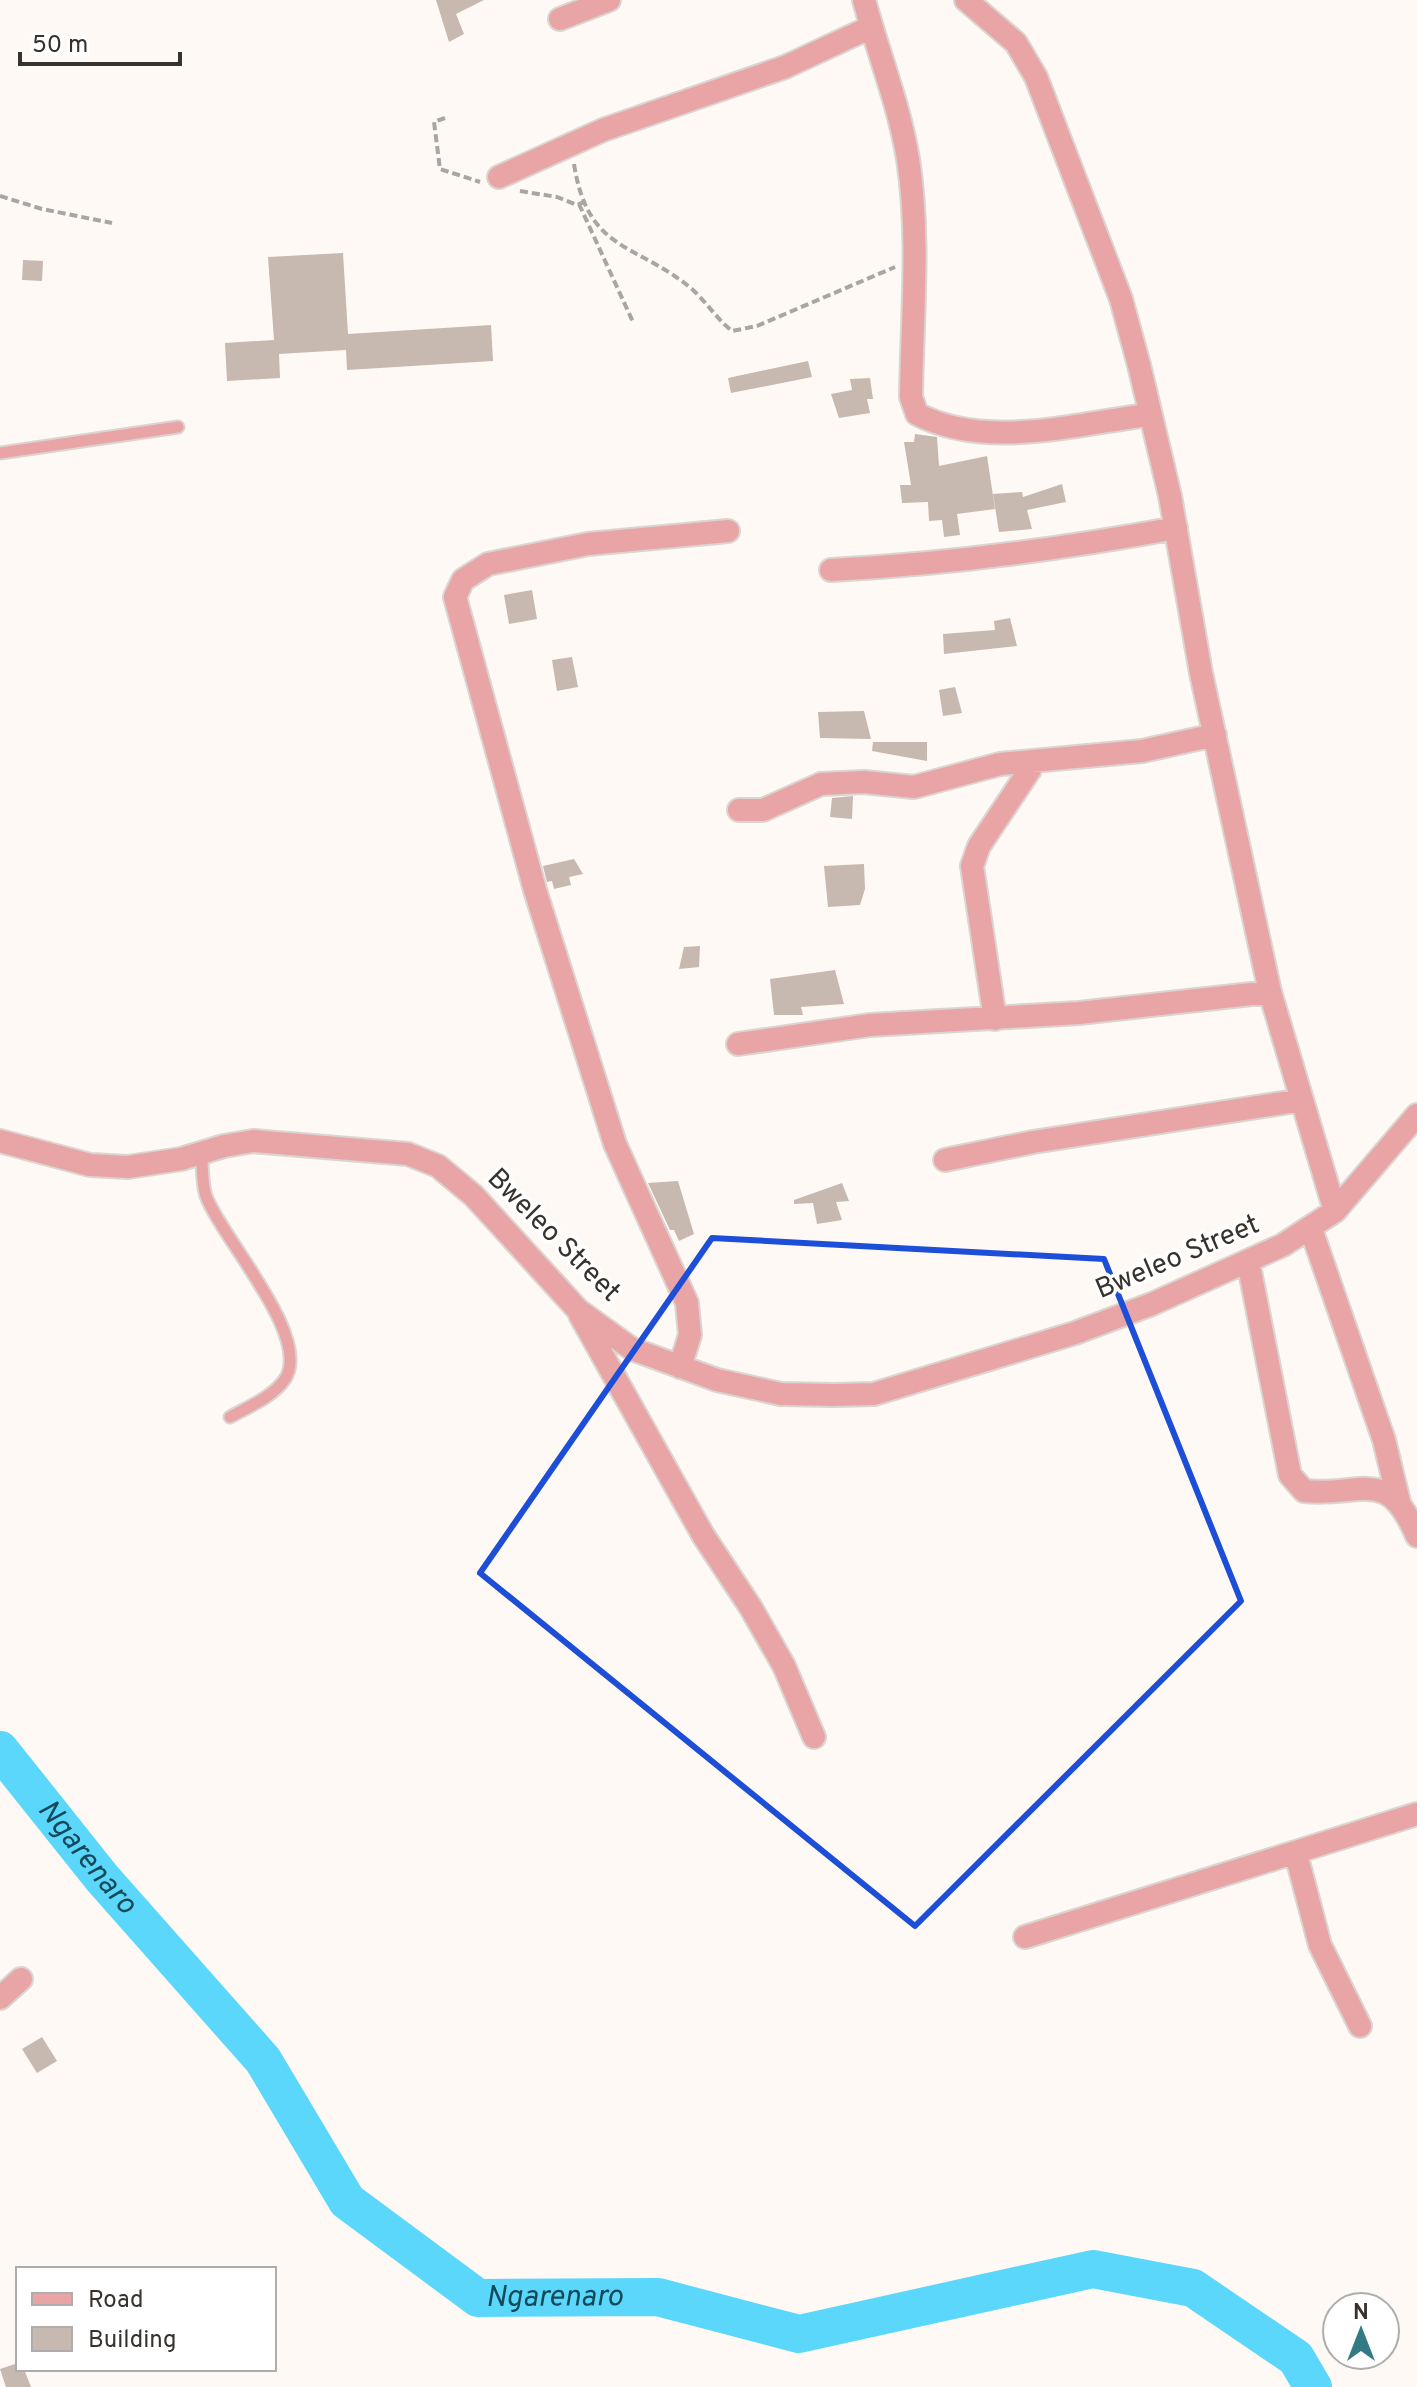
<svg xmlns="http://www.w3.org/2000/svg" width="1417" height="2387" font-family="Overpass,sans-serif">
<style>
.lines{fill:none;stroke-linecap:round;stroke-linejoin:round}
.river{stroke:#5ad7fb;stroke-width:38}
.building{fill:#c7b8b0}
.lane-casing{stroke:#dbd5d1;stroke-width:15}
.street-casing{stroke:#dbd5d1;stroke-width:26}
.path{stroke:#aaa5a1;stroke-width:4;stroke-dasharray:8 4;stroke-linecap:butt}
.lane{stroke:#e9a5a5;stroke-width:11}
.street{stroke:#e9a5a5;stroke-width:22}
.marked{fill:none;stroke:#1d4ed8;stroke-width:6;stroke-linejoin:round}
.labels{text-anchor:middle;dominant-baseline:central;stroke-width:7;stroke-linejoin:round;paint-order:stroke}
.street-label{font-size:28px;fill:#37322e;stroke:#fff}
.water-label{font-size:30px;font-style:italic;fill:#134958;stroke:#fff}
</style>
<rect width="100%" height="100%" fill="#fff9f5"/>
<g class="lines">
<path class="river" id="s1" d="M0,1750L102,1878L263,2060L347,2201L478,2298L658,2297L799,2334L1093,2269L1193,2288L1296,2358L1313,2387"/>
</g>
<path class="building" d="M436,0H484L456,14L464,34L449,42Z
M343,253L348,334L491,325L493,361L347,370L346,350L279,354L280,378L227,381L225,343L274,340L268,257Z
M23,260L43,261L42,281L22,280Z
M808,361L812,377L731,393L728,378Z
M870,378L873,399H867L870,413L839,418L831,394L852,390L850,379Z
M915,434L937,437L939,466L987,456L995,509L957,514L960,535L944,537L942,520L929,521L928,502L902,503L900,485H911L904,442H914Z
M1062,484L1066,502L1027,510L1032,529L999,532L993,494L1022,492L1023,497Z
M532,590L537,619L509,624L504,595Z
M1010,618L1017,646L944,654L943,634L995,630L994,621Z
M572,657L578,687L557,691L552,660Z
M955,687L962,713L943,716L939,690Z
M864,711L871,739L820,738L818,712Z
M873,742H927V761L872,751Z
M853,796L852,819L830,817L832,798Z
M574,859L583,874L569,877L571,885L554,889L552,881L547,882L543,866Z
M864,864L865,889L860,905L828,907L824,866Z
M700,946L699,967L679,969L684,947Z
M835,970L844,1004L801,1007L803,1015H774L770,979Z
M678,1181L694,1234L679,1241L674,1230H670L648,1183Z
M842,1183L849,1201L836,1202L842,1220L817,1224L813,1203L794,1204V1200Z
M42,2037L57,2061L37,2073L22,2049Z
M18,2363V2369H24L31,2387H6L0,2369Z"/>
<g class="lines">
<g class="lane-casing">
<path id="lane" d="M0,453L178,427
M202,1153C202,1167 202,1183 206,1196C220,1236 313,1337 285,1379C273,1397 248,1407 230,1417"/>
</g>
<g class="street-casing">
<path id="street" d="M864,0C878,53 899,104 908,159C920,236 912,319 911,397L917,414C986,450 1075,424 1148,415
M966,0L1016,43L1036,77L1121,299L1139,365L1170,496L1201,673L1270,992L1335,1211
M560,19L609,0
M499,177L603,130L785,67L871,27
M831,570C947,564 1062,549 1176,528
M739,810H763L821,784L864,782L914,787L1000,764L1142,751L1215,735
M995,1019L972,866L979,846L1035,762
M738,1044L870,1025L1079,1013L1270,992
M0,1141L90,1165L128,1167L181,1159L224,1146L253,1141L408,1154L438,1166L474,1196L578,1310L632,1349L717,1380L781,1394L834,1395L874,1394L1075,1333L1152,1304L1283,1245L1335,1211L1417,1115
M945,1160L1033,1142L1302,1100
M1311,1229L1384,1440L1399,1502
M1248,1261L1290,1475L1304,1491C1363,1497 1387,1465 1417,1536
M580,1315L703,1535L751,1608L784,1666L814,1737
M680,1367L690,1335L687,1303L615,1144L535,890L455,597L463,580L488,564L588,544L728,531
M1296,1854L1320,1945L1360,2026
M1025,1937L1417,1814
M0,1998L21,1979"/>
</g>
<path class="path" d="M445,118L434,122L440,169L480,182
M574,164C588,254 637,242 693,290C707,303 717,319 732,331L757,326L895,267
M520,191L557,197L577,205L584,202
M0,196L42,209L112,223
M579,204L633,322"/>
<use href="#lane" class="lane"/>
<use href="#street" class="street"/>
</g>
<path class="marked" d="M712,1238L1104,1259L1241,1601L915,1926L480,1573Z"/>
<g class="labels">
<g class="street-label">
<text transform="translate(553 1236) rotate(45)">Bweleo Street</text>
<text transform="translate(1178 1258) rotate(-23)">Bweleo Street</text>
</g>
<g class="water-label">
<text stroke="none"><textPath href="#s1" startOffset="138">Ngarenaro</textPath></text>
<text stroke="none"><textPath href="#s1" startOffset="810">Ngarenaro</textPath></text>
</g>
</g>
<rect x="16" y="2267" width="260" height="104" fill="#ffffff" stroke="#afadab" stroke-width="2"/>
<rect x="32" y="2293" width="40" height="12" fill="#e9a5a5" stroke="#afadab" stroke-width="2"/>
<text x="88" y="2307" font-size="24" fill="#37322e">Road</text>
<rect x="32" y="2327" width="40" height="24" fill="#c7b8b0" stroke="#afadab" stroke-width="2"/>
<text x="88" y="2347" font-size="24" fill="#37322e">Building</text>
<g transform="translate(1361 2331)"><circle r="38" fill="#ffffff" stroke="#afadab" stroke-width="2"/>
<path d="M0-6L14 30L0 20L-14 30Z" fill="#337b84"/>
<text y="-12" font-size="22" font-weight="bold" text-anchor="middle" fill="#37322e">N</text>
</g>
<path d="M20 52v12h160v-12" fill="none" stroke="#37322e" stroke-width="4"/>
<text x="32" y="52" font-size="24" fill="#37322e" stroke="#ffffff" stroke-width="6" paint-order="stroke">50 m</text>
</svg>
